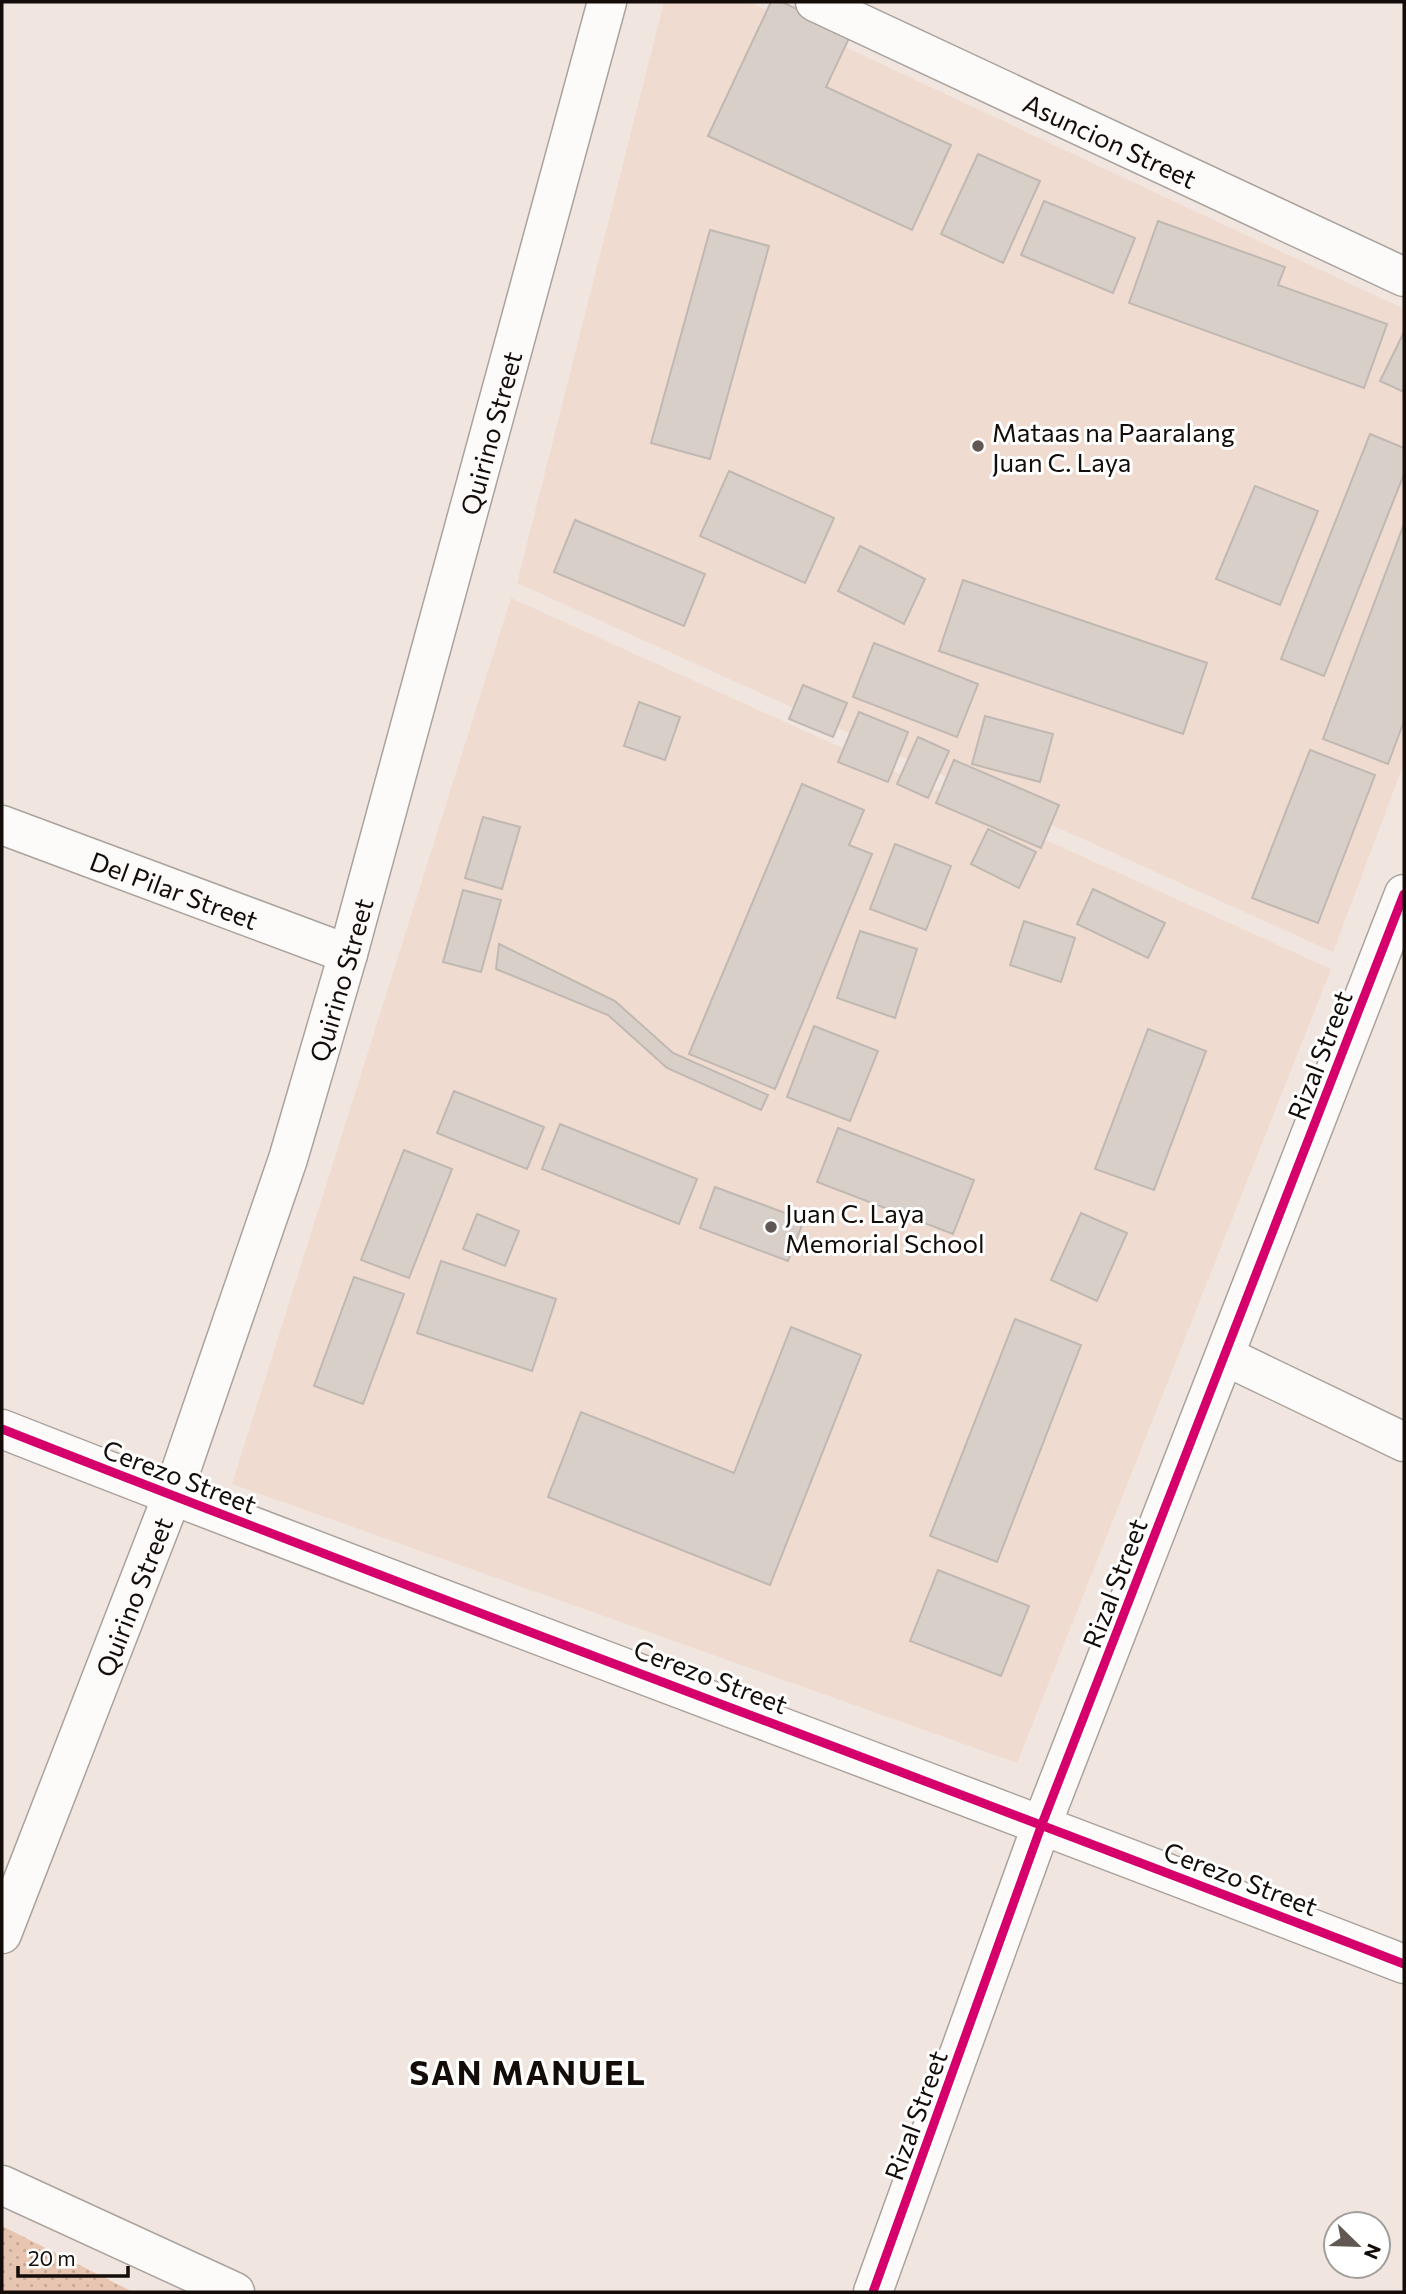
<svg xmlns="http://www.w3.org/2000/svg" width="1406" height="2294" font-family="Commissioner,sans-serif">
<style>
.built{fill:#efdbcf}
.grass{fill:url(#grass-dots)}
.building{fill:#d8cfc9;stroke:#c0b8b2;stroke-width:2}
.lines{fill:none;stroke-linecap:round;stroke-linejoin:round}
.street-casing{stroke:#aaa29c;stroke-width:41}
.secondary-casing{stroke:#aaa29c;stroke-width:41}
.street{stroke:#fdfbfa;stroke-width:38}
.secondary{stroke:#fdfbfa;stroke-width:38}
.cycleway-casing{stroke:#fff;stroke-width:13}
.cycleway{stroke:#d6006c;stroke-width:9}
.poi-dot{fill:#615853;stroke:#fff;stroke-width:2.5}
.labels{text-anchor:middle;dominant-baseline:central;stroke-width:6;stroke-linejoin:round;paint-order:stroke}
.street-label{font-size:26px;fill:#130c08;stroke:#fff}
.poi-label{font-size:26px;fill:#130c08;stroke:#fff;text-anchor:start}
.district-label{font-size:33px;font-weight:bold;letter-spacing:2px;fill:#130c08;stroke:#fff}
</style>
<defs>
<pattern id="grass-dots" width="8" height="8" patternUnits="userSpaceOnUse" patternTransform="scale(1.75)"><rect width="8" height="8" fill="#e7c5b1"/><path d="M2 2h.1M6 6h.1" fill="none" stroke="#c5a897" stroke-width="1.8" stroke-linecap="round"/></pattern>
</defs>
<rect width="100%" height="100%" fill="#f1e6df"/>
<path class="built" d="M664,2H749L1404,309V763L1333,952L517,583Z
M511,598L1331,969L1017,1763L232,1484Z"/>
<path class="grass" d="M2,2226L133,2292H2Z"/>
<path class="building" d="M771,2H782L851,34L826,87L951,145L912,230L708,136Z
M978,154L1040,181L1003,263L941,234Z
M1044,201L1135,238L1113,293L1021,255Z
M1158,221L1285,267L1278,285L1387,324L1364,388L1129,303Z
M710,230L769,246L710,459L651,443Z
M1404,332V392L1380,381Z
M1370,434L1404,448V474L1324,676L1281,659Z
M729,471L834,518L805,583L700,536Z
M1255,486L1318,511L1280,605L1216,579Z
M575,520L705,574L684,626L554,572Z
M1404,524V721L1388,764L1323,739Z
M860,546L925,579L904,624L838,591Z
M963,580L1207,663L1183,734L939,651Z
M874,643L978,684L957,737L853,697Z
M803,685L847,703L833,737L789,719Z
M639,702L680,717L665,760L624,746Z
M859,712L908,732L888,782L838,762Z
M985,716L1053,734L1040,782L972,764Z
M918,737L949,751L928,798L897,784Z
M1310,750L1375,775L1318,923L1252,898Z
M954,760L1059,805L1041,848L936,803Z
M802,784L864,810L849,845L872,854L775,1089L689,1054Z
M483,817L520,827L502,889L465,878Z
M988,829L1036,852L1019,888L971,864Z
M895,844L951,866L926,930L870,909Z
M1093,889L1165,923L1148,958L1077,924Z
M463,890L501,900L481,972L443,962Z
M1024,921L1075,938L1061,982L1010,965Z
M860,931L917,949L895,1018L837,998Z
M499,944L615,1001L673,1053L768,1095L761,1110L667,1068L608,1015L496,969Z
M814,1026L878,1051L850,1121L787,1097Z
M1148,1029L1206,1051L1154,1190L1095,1169Z
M454,1091L544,1127L527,1169L437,1133Z
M560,1124L697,1179L679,1224L542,1169Z
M838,1128L974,1180L953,1234L817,1182Z
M404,1150L452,1169L409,1278L361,1260Z
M715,1187L804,1220L788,1261L700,1228Z
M1081,1213L1127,1233L1097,1301L1051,1280Z
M477,1214L519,1231L505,1266L463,1249Z
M441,1261L556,1299L532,1371L417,1333Z
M354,1277L404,1294L363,1404L314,1386Z
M1015,1319L1081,1345L997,1562L930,1536Z
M791,1327L861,1355L770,1585L548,1497L581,1412L734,1473Z
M938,1570L1029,1606L1001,1676L910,1641Z"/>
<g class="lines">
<g class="street-casing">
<g id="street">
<path id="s1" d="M815,2L1404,277"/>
<path id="s2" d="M2,825L348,954"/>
<path d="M1225,1356L1404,1442"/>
<path d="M2,1429C467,1612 938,1783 1404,1964"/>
<path d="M873,2292L1042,1824L1404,894"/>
</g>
</g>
<g class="secondary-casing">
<g id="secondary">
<path id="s3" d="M2,1934L172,1496L288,1159L348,954L607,2"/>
<path d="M2,2185L235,2292"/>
</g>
</g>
<use href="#street" class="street"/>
<use href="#secondary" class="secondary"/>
<g class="cycleway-casing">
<path id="cycleway" d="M2,1429C467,1612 938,1783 1404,1964
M873,2292L1042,1824L1404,894"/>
</g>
<use href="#cycleway" class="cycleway"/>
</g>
<g class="poi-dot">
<circle cx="978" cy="446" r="7"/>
<circle cx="771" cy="1227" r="7"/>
</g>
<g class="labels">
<g class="street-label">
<text stroke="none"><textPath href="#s1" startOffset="326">Asuncion Street</textPath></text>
<text stroke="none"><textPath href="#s3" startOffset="1580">Quirino Street</textPath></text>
<text stroke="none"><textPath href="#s2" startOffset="184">Del Pilar Street</textPath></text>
<text stroke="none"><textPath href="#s3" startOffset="1013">Quirino Street</textPath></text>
<text transform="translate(1319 1055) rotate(-69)">Rizal Street</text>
<text transform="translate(180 1476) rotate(21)">Cerezo Street</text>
<text transform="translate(1114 1583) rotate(-69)">Rizal Street</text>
<text stroke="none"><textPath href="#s3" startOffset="362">Quirino Street</textPath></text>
<text transform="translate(711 1676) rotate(21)">Cerezo Street</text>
<text transform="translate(1241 1878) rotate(21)">Cerezo Street</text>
<text transform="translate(915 2115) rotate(-70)">Rizal Street</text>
</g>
<g class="poi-label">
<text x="992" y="431">Mataas na Paaralang<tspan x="992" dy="30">Juan C. Laya</tspan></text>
<text x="785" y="1212">Juan C. Laya<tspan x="785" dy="30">Memorial School</tspan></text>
</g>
<g class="district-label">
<text x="528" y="2071">SAN MANUEL</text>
</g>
</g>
<rect width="1406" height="2294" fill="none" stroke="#130c08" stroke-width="7"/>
<g transform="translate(1357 2245) rotate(113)"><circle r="33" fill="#ffffff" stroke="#a19e9c" stroke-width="2"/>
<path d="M0-5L12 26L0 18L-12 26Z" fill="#615853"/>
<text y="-10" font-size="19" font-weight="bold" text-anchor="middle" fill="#130c08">N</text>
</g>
<path d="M18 2266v10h110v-10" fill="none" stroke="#130c08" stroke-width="3.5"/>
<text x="28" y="2266" font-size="21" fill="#130c08" stroke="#ffffff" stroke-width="5" paint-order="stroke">20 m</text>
</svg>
